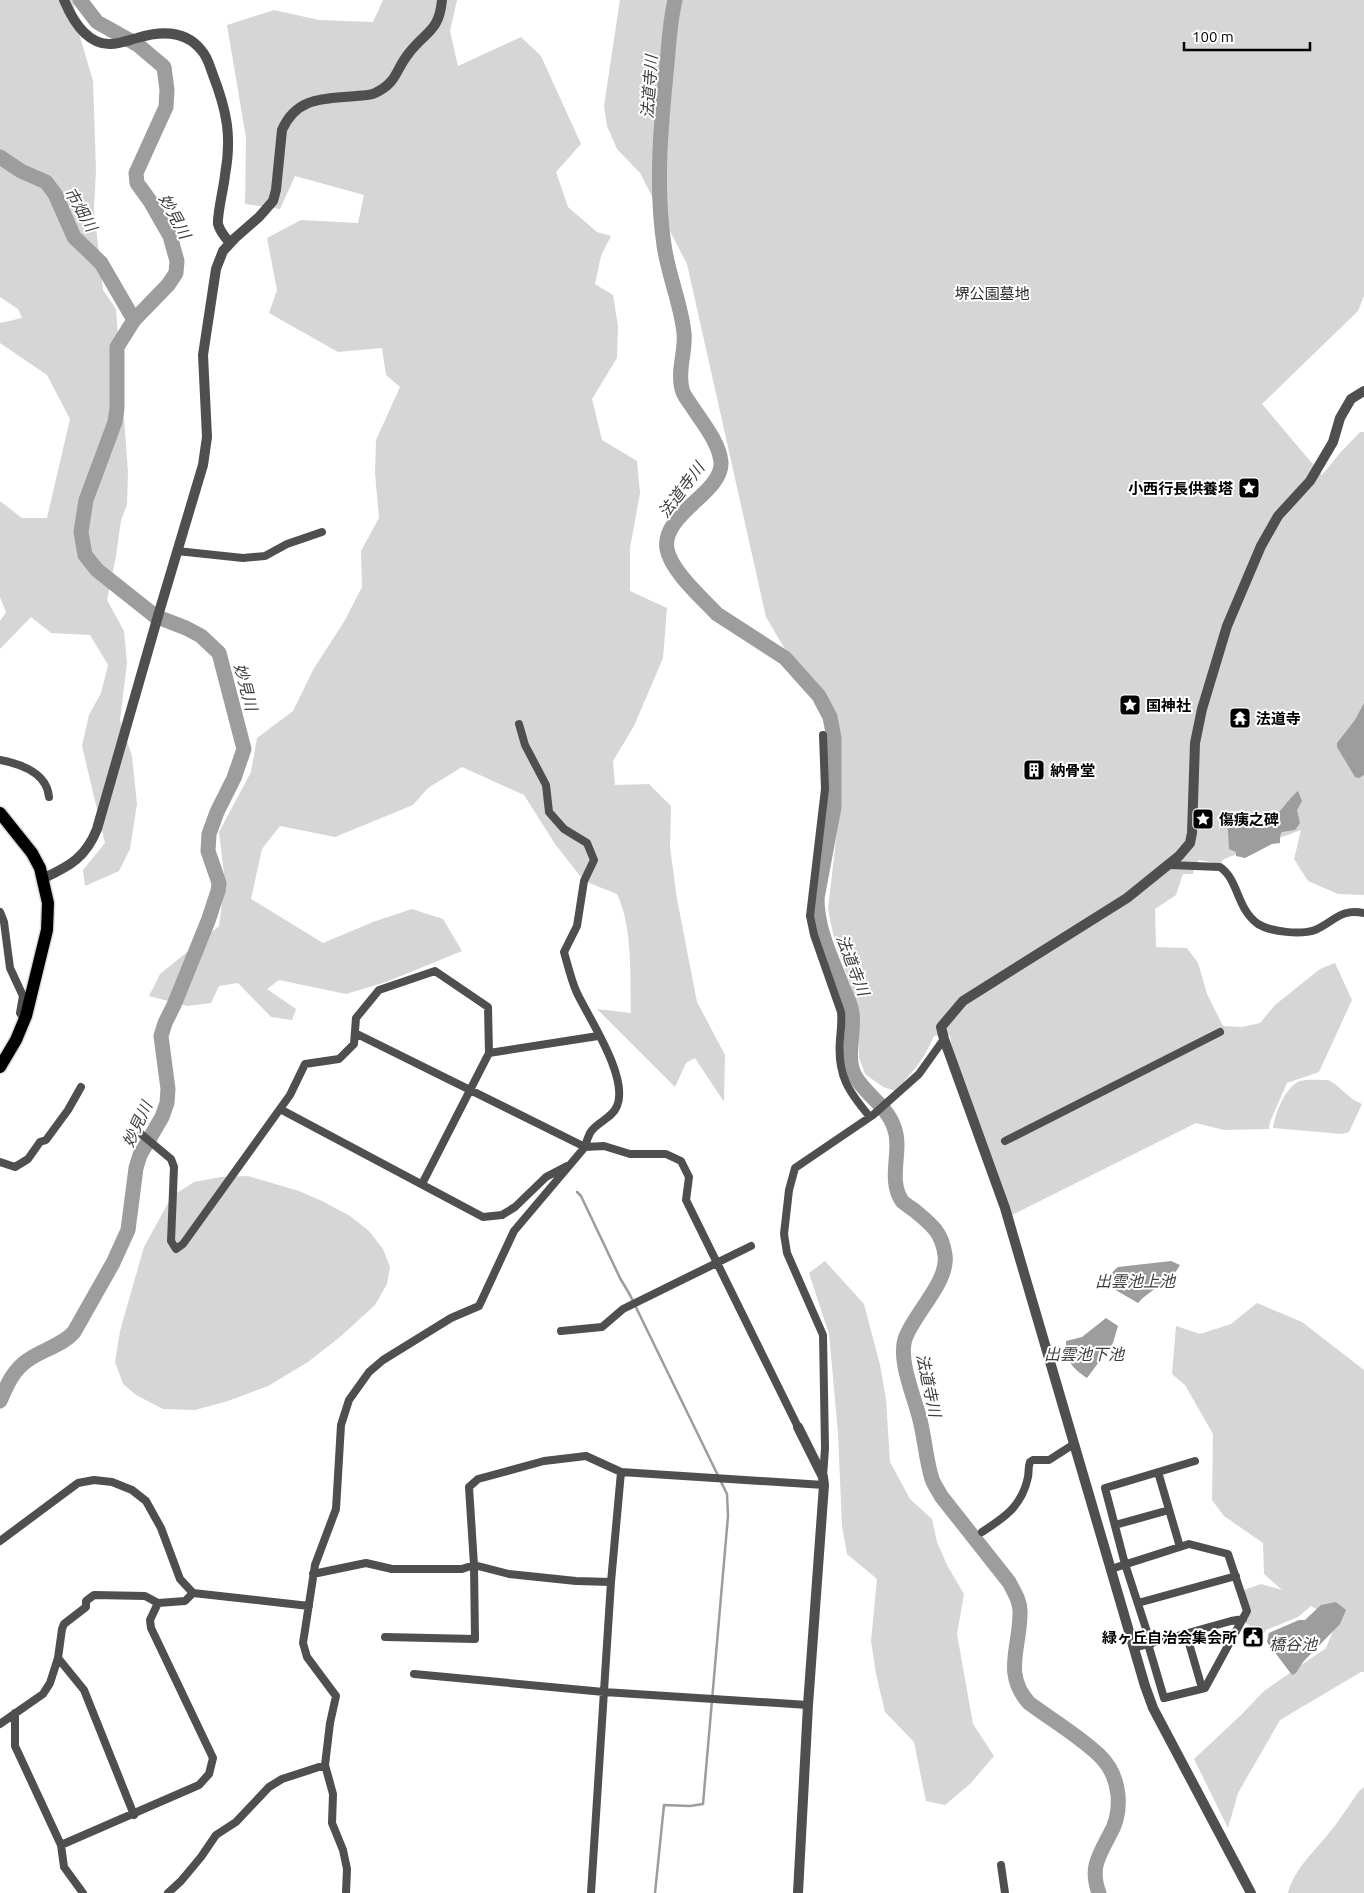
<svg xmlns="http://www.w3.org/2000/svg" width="1364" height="1893" font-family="Ubuntu,'Noto Sans JP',sans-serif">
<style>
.green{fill:#d6d6d6}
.water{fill:#9d9d9d}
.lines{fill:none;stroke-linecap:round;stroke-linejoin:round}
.stream{stroke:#9d9d9d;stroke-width:2.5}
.river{stroke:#9d9d9d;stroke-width:15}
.primary-casing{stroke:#dbdbdb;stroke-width:15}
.minor{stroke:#4f4f4f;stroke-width:8}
.tertiary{stroke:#4f4f4f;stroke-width:10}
.primary{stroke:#000;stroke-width:12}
.labels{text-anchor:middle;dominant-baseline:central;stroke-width:4;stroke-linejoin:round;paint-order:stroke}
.park-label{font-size:15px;fill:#2d2d2d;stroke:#fff}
.poi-label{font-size:15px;font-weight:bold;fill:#000;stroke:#fff;text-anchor:start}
.water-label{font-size:16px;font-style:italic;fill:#3e3e3e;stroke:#fff}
</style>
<rect width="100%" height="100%" fill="#fff"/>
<path class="green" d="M0,0H73L78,30L93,81L96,170L94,209L103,290L116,309L128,472L127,505L121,520L116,556L107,600L124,631L127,663L120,720L132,756L137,804L130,849L119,871L85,886L83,870L105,843L82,746L89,715L101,693L108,665L90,635L51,633L31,617L0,649V621L6,612L0,597V501L22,518H47L70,419L47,375L0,343V323L22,318L18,309L0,297Z
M383,0H457L450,31L458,66L521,37L541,56L581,144L556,172L568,207L597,232L611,236L601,256L595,284L613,295L618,326L617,358L592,399L602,440L637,461L640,493L630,548V591L667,608L663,658L634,726L613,761L615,785L649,784L671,806L670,847L677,899L697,1002L725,1055L724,1102L695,1058L686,1063L675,1087L597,1009L631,1013C630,976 633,928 617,894L584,881L555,844L524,795L462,767L428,788L413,805L335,837L280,826L262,849L251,899L323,943L373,922L412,909L443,919L462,951L386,982L346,994L279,980L267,989L296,1009L292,1020L271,1017L238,983L219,986L211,1003L187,1006L149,996L160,974L219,926L225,882L219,832L251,772L257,738L293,711L313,670L345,620L362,587L361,551L379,518L375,473L376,440L400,387L386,375L382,348L338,352L269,313L277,290L267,238L301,220L358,223L364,195L295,176L280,209L245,204L246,138L227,25L274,10L319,20L373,22Z
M620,0H1364V296L1358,311L1262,404L1322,475L1340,453L1360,432H1364V895L1338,894L1308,881L1294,859L1301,830L1224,859L1220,864L1199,860L1194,868L1193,874H1183L1176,895L1155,909L1156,947L1187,948L1198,963L1207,994L1223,1026L1242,1027L1260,1023L1275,1005L1320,969L1335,963L1352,1000L1319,1072L1287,1083L1270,1122L1269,1129L1224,1130L1196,1123L1012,1215L952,1047L950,1035L934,1036C923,1061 913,1072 895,1091L883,1087L865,1074L859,1058L858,1009L833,934L828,909L841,797L840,739L820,695L786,651L766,617L687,264L640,173L617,149L607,126L604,106Z
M1328,1080C1341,1086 1348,1099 1362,1104L1349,1132L1342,1134L1273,1128C1275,1114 1285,1087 1300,1081C1308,1079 1320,1080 1328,1080Z
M248,1176L299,1191L322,1201L350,1216L369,1231L383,1249L390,1267L387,1284L375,1305L340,1337L308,1362L268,1386L228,1401L195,1410L163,1409L136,1395L123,1384L115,1362L120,1331L144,1247L172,1196L194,1182L221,1177Z
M825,1261L864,1304L880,1365L886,1399L890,1462L910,1499L932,1519L937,1542L947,1565L964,1594L957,1634L973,1724L994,1756L970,1784L945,1805L926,1801L914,1742L885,1712L876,1674L871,1641L877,1579L847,1554L842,1526L838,1433L829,1334L809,1273Z
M1257,1303L1302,1322L1364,1370V1672H1361L1280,1720L1238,1793L1228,1828L1194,1759L1241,1715L1264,1691L1326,1648L1337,1621L1311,1606L1298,1617L1266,1630L1264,1633L1245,1623L1250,1612L1244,1590L1261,1584L1282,1590L1264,1574L1263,1543L1224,1516L1212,1500L1213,1434L1185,1385L1172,1374L1176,1326L1200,1334L1231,1324Z
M1364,1787V1893H1288C1294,1870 1310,1856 1325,1838C1337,1824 1348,1807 1359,1791Z"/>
<path class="water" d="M1364,703V775L1359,778L1355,777L1337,747V743L1355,720Z
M1298,791L1302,801L1297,810L1300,823L1295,830L1282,832L1280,836V843L1272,844L1245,858L1236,856V852L1229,849L1227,816C1235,814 1242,819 1250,821C1274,829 1283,803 1298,791Z
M1171,1261L1180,1265C1170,1284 1151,1288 1138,1303L1107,1285C1108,1279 1112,1271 1118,1267Z
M1106,1318L1118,1326L1113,1343L1087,1378C1071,1367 1066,1361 1066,1341L1082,1337Z
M1336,1602L1346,1610L1340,1624L1303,1662L1296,1673L1292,1675L1267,1642L1269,1633L1299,1620H1305L1321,1605Z"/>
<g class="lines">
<path class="stream" d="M577,1192L581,1196L620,1278L630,1295L727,1494L728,1516L703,1804L690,1806L664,1805L655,1893"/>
<path class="river" d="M675,0C670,21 669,42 667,64C661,123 655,186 664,245C668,275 681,303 684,333C686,352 677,370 682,389C683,395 688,400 691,405C702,422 719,442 721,462C723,493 661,514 667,549C671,571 702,598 717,614L785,658L819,696L830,717L834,738V807L817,898C817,931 832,958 843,988C846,995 851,1004 852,1013C855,1033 845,1057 855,1076C865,1094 887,1106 894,1127C903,1150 887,1179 902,1201C905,1204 911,1208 914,1210C931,1224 942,1232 945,1255C949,1282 914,1313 905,1339C898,1361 915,1398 920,1420C925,1440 926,1460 932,1479C934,1485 938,1490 941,1496L1009,1582C1014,1592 1020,1600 1020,1611C1021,1646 1002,1673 1029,1703C1052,1720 1079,1736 1099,1755C1121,1776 1124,1811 1109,1836C1098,1857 1090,1869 1099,1893
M0,157L21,171L46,182L55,194L74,237L101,263L134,320
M0,1401C7,1385 13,1370 28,1360C43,1349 62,1346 74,1332L113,1263L128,1230L136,1168L140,1155L162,1117L167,1103L168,1089L161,1036L165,1023L174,1005L208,921L218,891L219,883L208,851L209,834L217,812L234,778L244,749L219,653L201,636L186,628L155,616L97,570L85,555L81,532L86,500L115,422L117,408V347L134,320L168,285L176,273L177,261L170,236L150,201L137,183L136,173L166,107L167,90L164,67L138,45L97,22L80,0"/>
<g class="primary-casing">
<path id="primary" d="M0,813L32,853L40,868L48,903L47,930L26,1016L16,1040L0,1067"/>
</g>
<path class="minor" d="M177,551L243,558L265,556L287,544L322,532
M823,735L825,789L810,916L814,935L841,1012C842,1022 841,1030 840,1039C837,1075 848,1091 870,1117
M0,760C21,764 47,773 49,797
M1169,865L1220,867C1239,880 1236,908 1258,924C1271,932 1301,935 1315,930C1334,922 1340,908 1364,913
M0,912L4,922L10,968L23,996L20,1013L25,1020
M355,1033L585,1147C586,1143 588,1137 590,1133C596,1122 612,1119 617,1106C629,1078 590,1020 577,993C571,980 568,966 564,952L577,926L584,881L594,860L587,843L564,829L549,812L546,785L525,745L519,724
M280,1109L483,1217L502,1215L515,1207L546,1177L567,1166
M141,1134L171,1159L174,1167L171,1241L176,1249L183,1244L290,1095L305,1064L339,1059L354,1044L356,1018L379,990L435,971L488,1007L489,1053
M1005,1141L1220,1032
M0,1162L15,1167L28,1159L40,1142L46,1140L68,1110L81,1087
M422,1184L489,1053L598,1036
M561,1331L602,1327L623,1309L751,1246
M1158,1472L1180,1547
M823,1477L825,1448L823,1335L787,1253L784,1234L789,1190L795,1168L873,1115L919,1074L944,1039
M1115,1525L1169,1510
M982,1532C1005,1517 1022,1506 1028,1477C1029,1472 1028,1467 1030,1462L1033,1460H1049L1074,1444
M0,1541L78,1483L94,1480L112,1482L132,1490L146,1501L161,1528L180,1579L193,1593L309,1606
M1111,1569L1189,1544L1228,1554L1247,1611L1205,1688L1164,1698L1148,1644
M313,1574L366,1563L392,1569H462L474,1565L475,1639L385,1637
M611,1582L576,1581L509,1574L474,1565L469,1487L478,1479L544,1461L586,1456L621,1472L824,1485
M1138,1603L1236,1576
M1186,1633L1202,1688
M1151,1644L1125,1564L1105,1488L1195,1461
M1134,1648L1231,1621L1243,1619
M58,1658L84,1690L134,1815
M414,1674L604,1692L808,1705
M15,1713V1746L61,1845L64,1867L83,1893
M0,1724L43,1694L50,1683L58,1658L62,1629L64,1624L86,1607V1601L94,1595L145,1596L158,1603
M61,1845L199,1785L209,1774L213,1758L151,1628L150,1620L158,1603L185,1601L193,1593
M1001,1865L1005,1893
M168,1893L181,1881L201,1857L216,1835L236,1822L269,1787L282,1779L325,1765
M346,1893L347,1869L343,1850L332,1823L333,1794L325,1765L330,1723L336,1696L307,1657L303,1643L315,1565L336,1509L341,1425L349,1400L369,1372L383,1360L451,1318L479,1306L514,1231L585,1147L604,1146L630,1154H666L681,1161L689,1177L686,1200L798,1427
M591,1893L611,1582L621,1472"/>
<path class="tertiary" d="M64,0C72,19 87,45 111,44C119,44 129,40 137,38C160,31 186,30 202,51C208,58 210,67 213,75C227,111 232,137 225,175C224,187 217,214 218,224C220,232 225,237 230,243
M44,878C70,866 86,857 97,829L160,609L203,465L207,437L203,355L216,269L223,251L235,238L259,217L273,201L276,190L282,130C297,96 325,99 356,96C362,95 370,96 375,93C398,82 395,70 409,53C426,31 439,32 442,0
M798,1893L808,1705L824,1485L823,1477L798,1427
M1251,1893L1153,1708L1145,1686L1005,1208L944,1039L941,1027L963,1001L1127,898L1179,856L1190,843L1192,833L1195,743L1202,709L1227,626L1261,546L1278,516L1310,481L1333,442L1340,418L1351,399L1364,391"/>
<use href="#primary" class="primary"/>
</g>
<defs>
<g id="sight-square" transform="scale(1.125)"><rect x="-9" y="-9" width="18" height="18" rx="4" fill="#000" stroke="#fff"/><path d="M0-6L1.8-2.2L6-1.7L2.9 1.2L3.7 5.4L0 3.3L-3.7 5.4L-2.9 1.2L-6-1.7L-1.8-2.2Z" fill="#fff"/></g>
<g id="temple-square" transform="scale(1.125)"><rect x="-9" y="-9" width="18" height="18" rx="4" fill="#000" stroke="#fff"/><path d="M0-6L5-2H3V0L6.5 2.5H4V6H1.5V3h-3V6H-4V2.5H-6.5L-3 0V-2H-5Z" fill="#fff"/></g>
<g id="building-square" transform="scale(1.125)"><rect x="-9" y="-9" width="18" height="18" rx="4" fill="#000" stroke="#fff"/><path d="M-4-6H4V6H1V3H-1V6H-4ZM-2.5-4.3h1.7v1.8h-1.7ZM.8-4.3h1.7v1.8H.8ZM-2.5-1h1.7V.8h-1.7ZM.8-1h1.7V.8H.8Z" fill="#fff"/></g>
<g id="civic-square" transform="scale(1.125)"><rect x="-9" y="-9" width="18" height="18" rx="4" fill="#000" stroke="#fff"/><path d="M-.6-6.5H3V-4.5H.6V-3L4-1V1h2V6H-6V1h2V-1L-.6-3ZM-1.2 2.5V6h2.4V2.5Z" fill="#fff"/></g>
</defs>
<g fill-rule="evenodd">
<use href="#sight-square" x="1249" y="488"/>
<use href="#sight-square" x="1130" y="705"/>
<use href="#temple-square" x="1240" y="718"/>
<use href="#building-square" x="1034" y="770"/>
<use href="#sight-square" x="1203" y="819"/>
<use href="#civic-square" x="1253" y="1637"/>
</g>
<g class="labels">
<g class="park-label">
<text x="992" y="293">堺公園墓地</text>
</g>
<g class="poi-label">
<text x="1233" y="488" text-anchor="end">小西行長供養塔</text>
<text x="1146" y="705">国神社</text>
<text x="1256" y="718">法道寺</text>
<text x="1050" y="770">納骨堂</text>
<text x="1219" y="819">傷痍之碑</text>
<text x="1237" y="1637" text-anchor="end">緑ヶ丘自治会集会所</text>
</g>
<g class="water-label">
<text transform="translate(649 87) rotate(-86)">法道寺川</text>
<text transform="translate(81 209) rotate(60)">市畑川</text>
<text transform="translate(175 216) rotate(62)">妙見川</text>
<text transform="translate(681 490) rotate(-53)">法道寺川</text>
<text transform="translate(246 687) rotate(75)">妙見川</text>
<text transform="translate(853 965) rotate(69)">法道寺川</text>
<text transform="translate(137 1124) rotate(-65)">妙見川</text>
<text x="1135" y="1281">出雲池上池</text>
<text x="1084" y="1354">出雲池下池</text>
<text transform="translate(929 1385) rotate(78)">法道寺川</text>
<text x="1293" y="1644">橋谷池</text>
</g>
</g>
<path d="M1184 42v8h126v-8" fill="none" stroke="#000000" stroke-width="2.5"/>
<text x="1192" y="42" font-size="15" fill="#000000" stroke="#ffffff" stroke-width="4" paint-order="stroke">100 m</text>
</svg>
